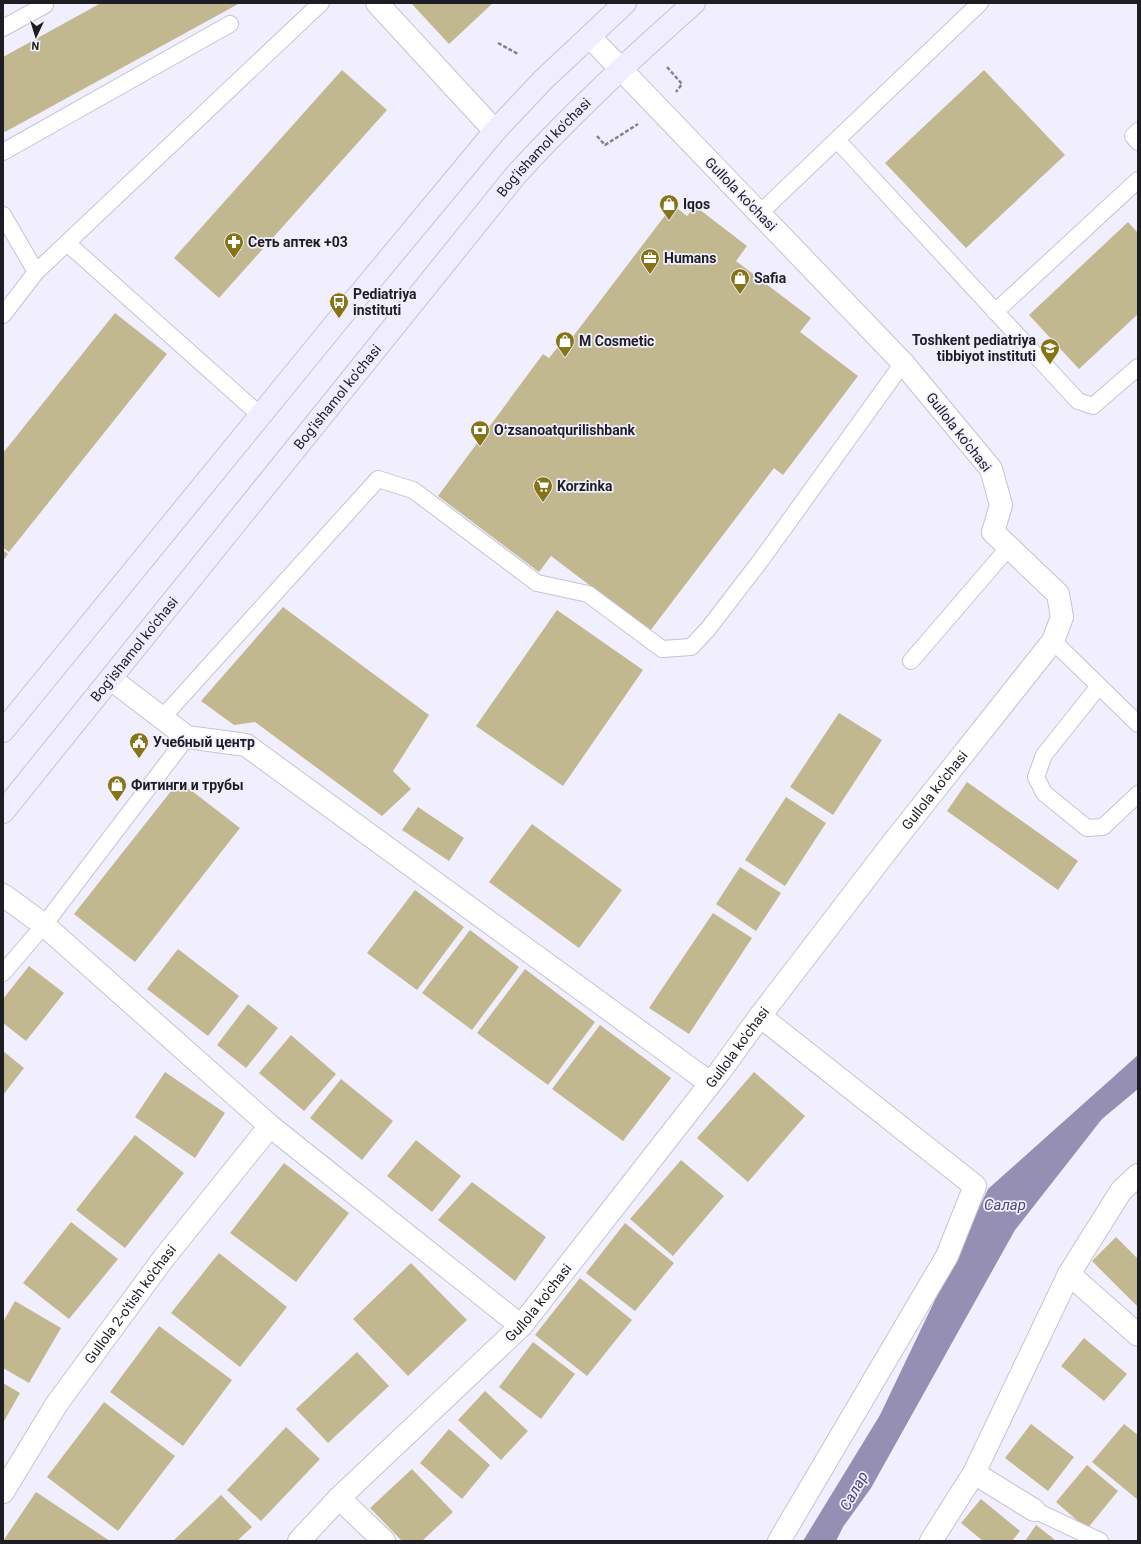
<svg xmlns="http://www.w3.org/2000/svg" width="1141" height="1544" font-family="Roboto,sans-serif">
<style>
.water{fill:#958fb4}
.building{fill:#c2b890}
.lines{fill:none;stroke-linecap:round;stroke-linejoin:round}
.lane-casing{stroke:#c6c3d3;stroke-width:18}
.street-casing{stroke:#c6c3d3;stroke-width:24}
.secondary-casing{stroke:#c6c3d3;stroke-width:24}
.path{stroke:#85838d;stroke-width:2.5;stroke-dasharray:4 2;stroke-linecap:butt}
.lane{stroke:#fff;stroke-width:16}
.street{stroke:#fff;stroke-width:22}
.secondary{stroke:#f0edfe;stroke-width:22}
.labels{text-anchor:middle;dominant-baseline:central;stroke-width:3.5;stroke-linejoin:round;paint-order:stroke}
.street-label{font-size:14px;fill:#1e1d23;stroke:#f1effd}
.poi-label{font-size:14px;font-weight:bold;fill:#1e1d23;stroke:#f1effd;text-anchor:start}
.water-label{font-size:15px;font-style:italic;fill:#4e4376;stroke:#f1effd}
</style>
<rect width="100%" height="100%" fill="#f1effd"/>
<path class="water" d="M1138,1055V1089L1102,1119L1015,1230L871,1488L843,1527L836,1541H803L880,1415L988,1189Z"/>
<path class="building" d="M101,3H240L5,132L3,129V57Z
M411,3H493L449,44Z
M342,70L387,110L219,298L174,258Z
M984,70L1065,155L966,248L885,163Z
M673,205L687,216L695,206L747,246L736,261L811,318L800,332L858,376L783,475L774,468L650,631L551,556L539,572L438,496L543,354L549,358L561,343L565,347Z
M1128,222L1138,233V314L1079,369L1029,315Z
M115,313L167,354L9,552L3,548V453Z
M3,550L8,554L3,561Z
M283,607L429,715L393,771L411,789L382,816L255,722L234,725L201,701Z
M557,610L643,670L563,786L476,726Z
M839,713L882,740L833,815L790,787Z
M179,781L240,828L135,962L74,914Z
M967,782L1078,861L1058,890L947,811Z
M786,797L826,823L785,886L745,860Z
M418,807L464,838L449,861L402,830Z
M532,824L622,890L579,948L489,882Z
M740,867L781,893L756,931L716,904Z
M415,890L464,927L417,990L367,953Z
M713,913L752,938L689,1034L649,1008Z
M470,930L519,967L472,1030L422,993Z
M178,949L239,996L208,1036L147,989Z
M29,966L64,993L26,1041L3,1023V999Z
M525,969L595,1022L548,1085L477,1033Z
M248,1004L278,1028L246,1068L217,1045Z
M600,1025L671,1078L623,1141L552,1089Z
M291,1035L336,1074L304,1111L259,1073Z
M3,1051L24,1068L3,1095Z
M165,1072L225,1113L195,1158L135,1117Z
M754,1072L805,1116L748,1182L697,1138Z
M341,1079L393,1121L362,1160L310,1118Z
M135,1135L184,1173L125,1248L76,1210Z
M416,1140L461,1176L432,1212L387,1176Z
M681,1160L724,1196L673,1256L630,1219Z
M284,1163L349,1213L296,1282L230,1233Z
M472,1182L546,1237L515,1281L438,1220Z
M71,1222L118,1259L69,1319L23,1283Z
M625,1223L674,1263L635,1311L586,1273Z
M1116,1237L1138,1259V1307L1092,1261Z
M219,1253L287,1307L240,1367L171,1313Z
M411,1263L467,1320L408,1376L353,1319Z
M580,1278L632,1320L587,1376L535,1335Z
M15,1301L61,1328L29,1383L3,1368V1322Z
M159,1326L232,1380L183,1446L110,1392Z
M1084,1338L1127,1374L1104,1401L1061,1366Z
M533,1342L575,1374L541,1419L499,1387Z
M357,1352L389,1386L328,1443L296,1409Z
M3,1383L20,1393L3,1423Z
M485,1391L528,1431L501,1460L458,1420Z
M104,1402L175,1456L118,1531L47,1477Z
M1031,1424L1074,1457L1048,1491L1005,1458Z
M1124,1424L1138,1435V1500L1092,1462Z
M286,1427L320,1459L261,1521L227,1490Z
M449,1429L490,1465L462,1499L420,1463Z
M1087,1465L1118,1491L1087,1529L1056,1502Z
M412,1469L453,1512L422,1541H402L370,1508Z
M36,1492L110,1541H3Z
M221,1495L252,1527L237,1541H173Z
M981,1499L1020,1531L1012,1541H983L961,1523Z
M1036,1525L1054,1539L1053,1541H1025Z"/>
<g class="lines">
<g class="lane-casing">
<path id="lane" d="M3,28L45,5
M1138,131L1133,136L1138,142
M837,140L1078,401L1093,406L1138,367
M3,152L230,24
M760,213L980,3
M3,215L36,272L321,3
M67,243L261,416
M995,312L1138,180
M3,315L36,272
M1053,641L1138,724
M911,661L1009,547
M1099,686L1044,755L1036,777L1044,793L1087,828L1103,827L1138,794
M162,718L378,479L413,490L537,583L588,594L662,649L691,647L708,629L761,560L903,363
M3,973L44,925L187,737
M1034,1510L1100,1541"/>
</g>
<g class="street-casing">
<g id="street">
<path d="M377,3L495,131"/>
<path d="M111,679L187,737L246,745L710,1083"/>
<path d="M3,895L44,925L270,1126L521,1326"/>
<path d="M760,1016L975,1186L947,1256L779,1541"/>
<path d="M1069,1274L1138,1335"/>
<path id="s1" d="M3,1492L56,1405L163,1259L270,1126"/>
<path d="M339,1498L384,1541"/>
<path d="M1034,1510L974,1473L1069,1274L1121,1191L1138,1175"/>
<path id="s2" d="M299,1541L339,1498L521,1326L721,1070L760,1016L895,840L1053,641L1062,617L1058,594L993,532L1001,505L991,469L903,363L590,37"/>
<path d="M931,1541L974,1473"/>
</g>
</g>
<g class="secondary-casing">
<g id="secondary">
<path d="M3,731L339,319L495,131L543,80L625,3"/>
<path id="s3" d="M3,812L515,176C571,114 632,58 694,3"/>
</g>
</g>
<path class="path" d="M498,43L518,54
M667,67L682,84L676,92
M597,136L605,145L638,124"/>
<use href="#lane" class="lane"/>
<use href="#street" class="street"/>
<use href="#secondary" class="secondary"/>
</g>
<defs>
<g id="shop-pin" transform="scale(1)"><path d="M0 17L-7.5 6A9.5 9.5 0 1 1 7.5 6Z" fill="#877417" stroke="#f1effd"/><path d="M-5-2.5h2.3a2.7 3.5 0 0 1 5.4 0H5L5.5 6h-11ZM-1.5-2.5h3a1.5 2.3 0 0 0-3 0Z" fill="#fff"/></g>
<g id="pharmacy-pin" transform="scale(1)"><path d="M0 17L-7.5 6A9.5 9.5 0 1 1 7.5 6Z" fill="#877417" stroke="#f1effd"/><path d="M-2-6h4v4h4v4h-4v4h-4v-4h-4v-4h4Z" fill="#fff"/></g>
<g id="office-pin" transform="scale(1)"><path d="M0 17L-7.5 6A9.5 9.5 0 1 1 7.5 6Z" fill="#877417" stroke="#f1effd"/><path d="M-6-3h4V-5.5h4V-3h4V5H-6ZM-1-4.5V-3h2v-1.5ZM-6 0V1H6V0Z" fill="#fff"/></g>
<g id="bus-pin" transform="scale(1)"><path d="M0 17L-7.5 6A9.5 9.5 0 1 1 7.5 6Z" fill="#877417" stroke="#f1effd"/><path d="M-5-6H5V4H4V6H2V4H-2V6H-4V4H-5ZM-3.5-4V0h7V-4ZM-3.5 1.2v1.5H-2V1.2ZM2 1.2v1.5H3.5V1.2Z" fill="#fff"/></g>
<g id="university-pin" transform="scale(1)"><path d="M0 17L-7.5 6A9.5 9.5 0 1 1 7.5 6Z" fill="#877417" stroke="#f1effd"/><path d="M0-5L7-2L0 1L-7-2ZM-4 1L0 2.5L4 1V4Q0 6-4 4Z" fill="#fff"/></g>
<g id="bank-pin" transform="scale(1)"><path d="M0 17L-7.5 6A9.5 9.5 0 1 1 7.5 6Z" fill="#877417" stroke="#f1effd"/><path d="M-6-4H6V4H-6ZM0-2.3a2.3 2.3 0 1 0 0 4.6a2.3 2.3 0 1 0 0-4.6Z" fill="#fff"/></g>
<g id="supermarket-pin" transform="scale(1)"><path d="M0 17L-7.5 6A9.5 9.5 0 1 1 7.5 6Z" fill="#877417" stroke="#f1effd"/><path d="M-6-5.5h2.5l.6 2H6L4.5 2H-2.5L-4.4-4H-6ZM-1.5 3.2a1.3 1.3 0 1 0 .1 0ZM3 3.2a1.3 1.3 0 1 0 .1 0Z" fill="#fff"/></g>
<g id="civic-pin" transform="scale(1)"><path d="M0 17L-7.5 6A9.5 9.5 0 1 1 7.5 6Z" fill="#877417" stroke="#f1effd"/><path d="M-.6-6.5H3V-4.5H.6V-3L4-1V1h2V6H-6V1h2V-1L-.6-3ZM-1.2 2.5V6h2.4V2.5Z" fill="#fff"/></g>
</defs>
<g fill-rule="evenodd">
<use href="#shop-pin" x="669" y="204"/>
<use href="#pharmacy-pin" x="234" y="242"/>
<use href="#office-pin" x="650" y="258"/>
<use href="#shop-pin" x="740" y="278"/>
<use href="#bus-pin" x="339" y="302"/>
<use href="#shop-pin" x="565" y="341"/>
<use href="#university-pin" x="1050" y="348"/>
<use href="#bank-pin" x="480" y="430"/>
<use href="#supermarket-pin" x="543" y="486"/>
<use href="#civic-pin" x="139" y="742"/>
<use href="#shop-pin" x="117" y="785"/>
</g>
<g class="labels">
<g class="street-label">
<text stroke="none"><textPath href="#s3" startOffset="857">Bog'ishamol ko'chasi</textPath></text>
<text transform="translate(741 194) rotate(46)">Gullola ko'chasi</text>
<text stroke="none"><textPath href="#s3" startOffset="533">Bog'ishamol ko'chasi</textPath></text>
<text transform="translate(959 432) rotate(52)">Gullola ko'chasi</text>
<text stroke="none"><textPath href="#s3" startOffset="209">Bog'ishamol ko'chasi</textPath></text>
<text stroke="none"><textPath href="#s2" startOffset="986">Gullola ko'chasi</textPath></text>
<text stroke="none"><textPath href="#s2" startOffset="662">Gullola ko'chasi</textPath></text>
<text stroke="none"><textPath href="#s2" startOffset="338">Gullola ko'chasi</textPath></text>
<text stroke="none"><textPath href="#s1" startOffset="227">Gullola 2-o'tish ko'chasi</textPath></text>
</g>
<g class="poi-label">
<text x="683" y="204">Iqos</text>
<text x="248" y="242">Сеть аптек +03</text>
<text x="664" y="258">Humans</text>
<text x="754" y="278">Safia</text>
<text x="353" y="294">Pediatriya<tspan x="353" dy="16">instituti</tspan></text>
<text x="1036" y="340" text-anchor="end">Toshkent pediatriya<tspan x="1036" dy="16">tibbiyot instituti</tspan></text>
<text x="579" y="341">M Cosmetic</text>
<text x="494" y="430">Oʻzsanoatqurilishbank</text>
<text x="557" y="486">Korzinka</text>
<text x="153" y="742">Учебный центр</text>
<text x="131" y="785">Фитинги и трубы</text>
</g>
<g class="water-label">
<text x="1005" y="1205">Салар</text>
<text transform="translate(854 1491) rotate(-61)">Салар</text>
</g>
</g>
<rect width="1141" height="1544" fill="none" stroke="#1e1d23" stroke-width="8"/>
<g transform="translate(36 36) rotate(184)" stroke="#f1effd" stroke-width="3" paint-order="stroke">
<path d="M0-3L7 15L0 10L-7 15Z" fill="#1e1d23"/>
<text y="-6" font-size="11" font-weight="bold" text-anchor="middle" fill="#1e1d23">N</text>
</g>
</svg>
